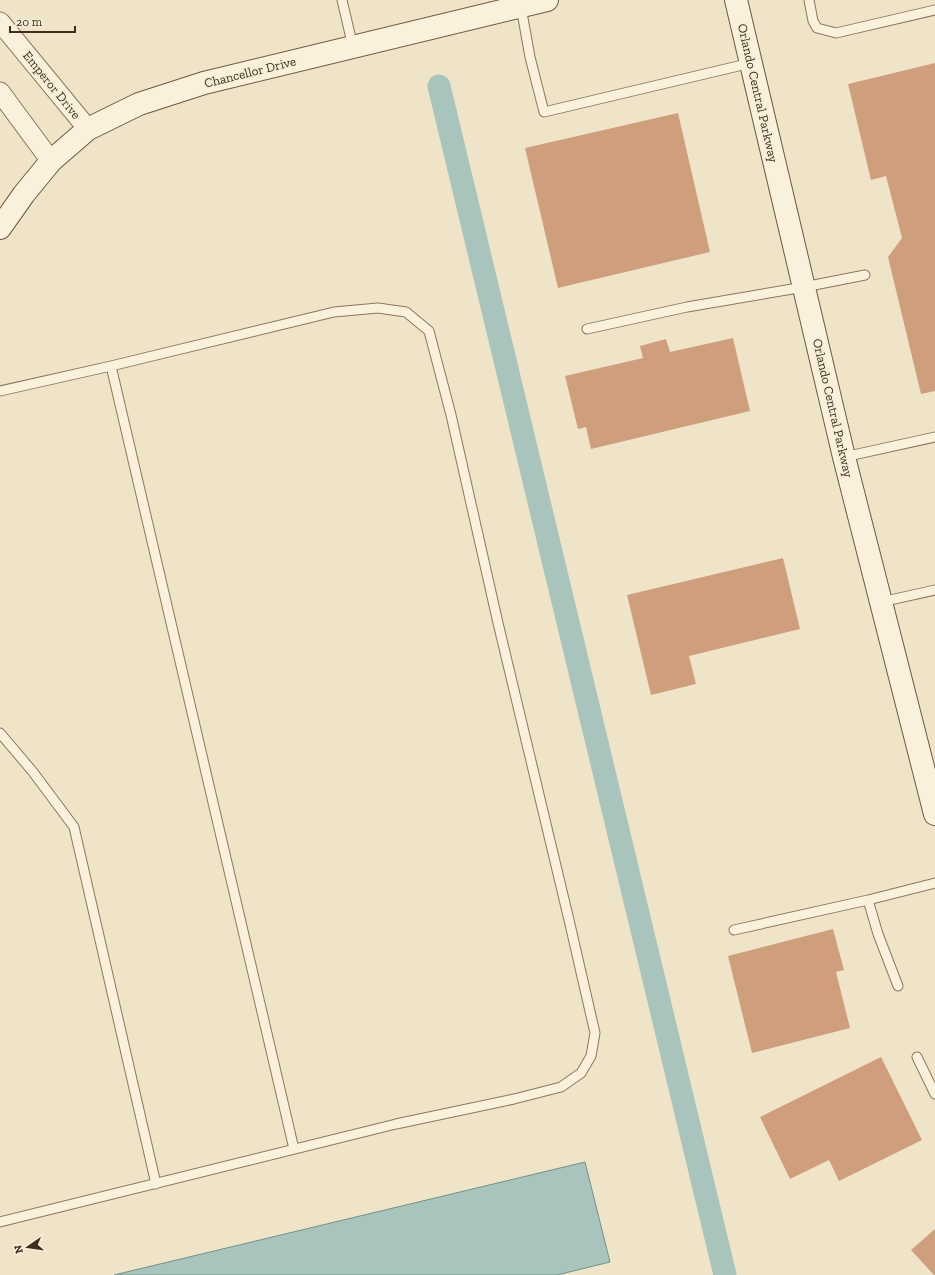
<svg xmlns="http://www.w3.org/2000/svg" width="935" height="1275" font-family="'Zilla Slab',serif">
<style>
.water{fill:#a9c4bc;stroke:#6f938a}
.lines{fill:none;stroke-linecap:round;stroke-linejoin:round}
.canal{stroke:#a9c4bc;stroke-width:23}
.building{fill:#cf9f7d}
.lane-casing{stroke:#8d765c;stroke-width:11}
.street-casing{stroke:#8d765c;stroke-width:21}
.secondary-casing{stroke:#6f573f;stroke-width:24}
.lane{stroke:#faf1dc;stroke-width:9}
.street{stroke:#faf1dc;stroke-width:19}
.secondary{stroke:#faf1dc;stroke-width:22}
.labels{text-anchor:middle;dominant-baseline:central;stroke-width:4;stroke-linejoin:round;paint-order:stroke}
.street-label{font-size:13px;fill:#3d2e20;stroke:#f7eed8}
</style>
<rect width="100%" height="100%" fill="#f0e4c8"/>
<path class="water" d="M585,1162L610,1262L557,1275H114Z"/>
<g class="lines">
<path class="canal" d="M439,86L725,1275"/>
</g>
<path class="building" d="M935,63V391L921,394L888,257L902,238L886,176L871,180L848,84Z
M678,113L710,252L558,288L525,148Z
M733,338L750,411L591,449L586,427L578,429L565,376L643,358L640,346L666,339L670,352Z
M783,558L800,629L689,656L696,684L651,695L627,595Z
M833,929L844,970L836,972L850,1028L752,1053L728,956Z
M881,1057L922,1140L839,1181L829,1160L790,1179L760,1117Z
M935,1229V1275H934L911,1250Z"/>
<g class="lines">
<g class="lane-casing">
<path id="lane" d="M342,0L353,47
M809,0L813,21L817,28L836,33L935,10
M521,7L530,57L544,112L751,63
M587,329L687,307L804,287L865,275
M111,366L294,1149
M0,391L111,366L334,312L378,308L406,312L429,331L451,415L498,623L569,920L595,1033L591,1056L581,1073L561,1087L514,1099L396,1124L0,1222
M844,457L935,437
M881,602L935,590
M0,733L33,772L74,827L156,1184
M734,930L868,900
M898,986L878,934L868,900L935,883
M917,1057L935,1094"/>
</g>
<g class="street-casing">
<path id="street" d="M0,22L88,129
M0,92L51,161"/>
</g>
<g class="secondary-casing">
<path id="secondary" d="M736,0L844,457L935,814
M0,228L24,194L51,161L88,129L139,104L204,83L547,0"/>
</g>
<use href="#lane" class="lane"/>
<use href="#street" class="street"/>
<use href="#secondary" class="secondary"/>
</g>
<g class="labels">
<g class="street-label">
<text transform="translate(250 72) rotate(-14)">Chancellor Drive</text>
<text transform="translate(52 85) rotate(51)">Emperor Drive</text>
<text transform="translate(758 93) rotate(77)">Orlando Central Parkway</text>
<text transform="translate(833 408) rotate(77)">Orlando Central Parkway</text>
</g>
</g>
<g transform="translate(28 1247) rotate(257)" stroke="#f7eed8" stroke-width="3" paint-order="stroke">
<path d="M0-3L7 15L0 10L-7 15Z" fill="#3d2e20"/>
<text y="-6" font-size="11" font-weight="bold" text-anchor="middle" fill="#3d2e20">N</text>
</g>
<path d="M10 26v6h65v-6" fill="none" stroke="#3d2e20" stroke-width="2"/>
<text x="16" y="26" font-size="12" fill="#3d2e20" stroke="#f7eed8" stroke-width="3" paint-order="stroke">20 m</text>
</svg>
